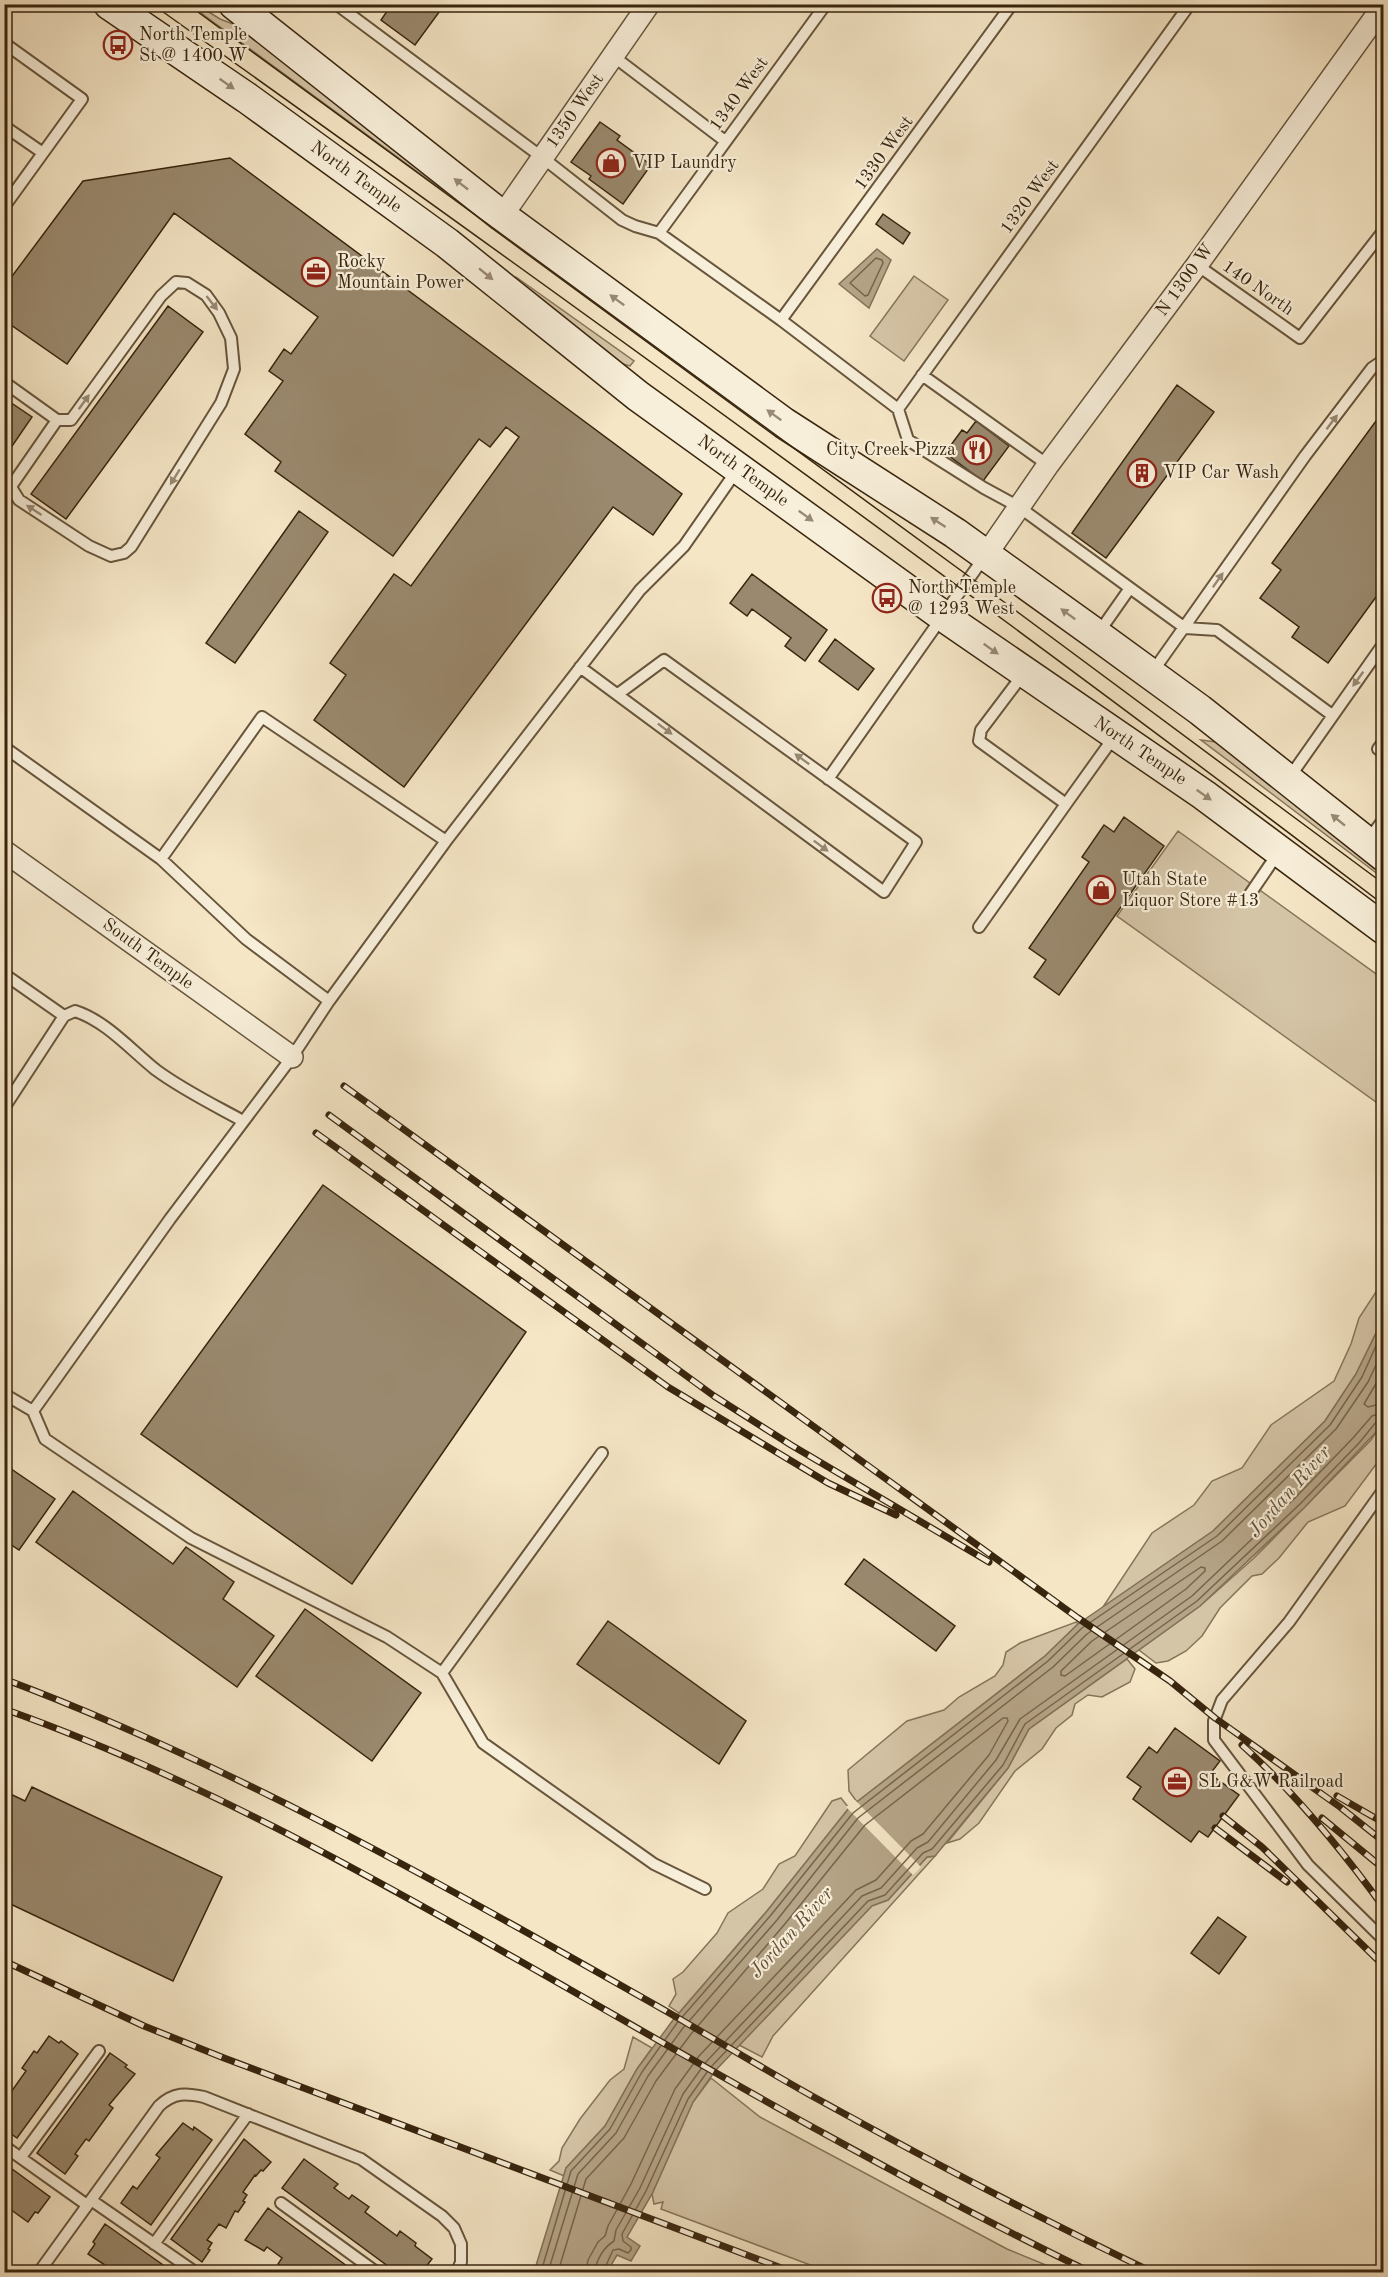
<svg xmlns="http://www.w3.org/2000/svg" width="1388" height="2277" font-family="'Old Standard TT',serif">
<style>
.green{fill:#d5c5a7;stroke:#86755a;stroke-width:1.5}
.water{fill:#b5a487;stroke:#837157;stroke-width:1.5}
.pier{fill:#f5e6c6}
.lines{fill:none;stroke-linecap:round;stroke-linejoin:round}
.shore{stroke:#76644a;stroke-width:1.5}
.building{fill:#9a896e;stroke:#38250e;stroke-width:1.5}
.service-casing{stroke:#67553c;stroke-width:14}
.minor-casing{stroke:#67553c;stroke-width:24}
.secondary-casing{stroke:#38250e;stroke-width:33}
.service{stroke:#f8efda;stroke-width:10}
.minor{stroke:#f8efda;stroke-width:21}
.secondary{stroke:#f8efda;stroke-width:30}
.tram{stroke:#38250e;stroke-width:1.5}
.rail-casing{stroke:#38250e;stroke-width:7}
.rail{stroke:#f8efda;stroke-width:4.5;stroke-dasharray:14;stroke-linecap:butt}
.oneway{fill:#988a74}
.labels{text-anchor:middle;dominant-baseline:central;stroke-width:4.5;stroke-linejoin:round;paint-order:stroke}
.poi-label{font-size:18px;fill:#38250e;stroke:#f8efda;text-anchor:start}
.street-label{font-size:18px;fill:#38250e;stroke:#f8efda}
.water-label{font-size:20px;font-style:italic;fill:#645138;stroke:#f8efda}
</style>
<rect width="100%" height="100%" fill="#f5e6c6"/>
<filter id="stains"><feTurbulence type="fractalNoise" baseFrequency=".00333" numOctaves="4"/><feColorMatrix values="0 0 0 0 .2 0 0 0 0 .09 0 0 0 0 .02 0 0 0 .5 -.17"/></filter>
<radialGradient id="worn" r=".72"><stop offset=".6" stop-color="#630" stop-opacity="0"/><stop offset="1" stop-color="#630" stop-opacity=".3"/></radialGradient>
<path class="green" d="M204,9L220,19L246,29L447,189L445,192L201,13Z
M914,276L948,300L904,361L870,336Z
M516,277L634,361L630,366L616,362L513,281Z
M1201,740L1216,742L1246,762L1383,872V878Z
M1178,831L1383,979V1107L1117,916Z
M1383,1281V1297L1377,1331L1356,1374L1325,1421L1213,1531L1103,1607L1152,1533L1194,1505L1212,1481L1242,1468L1271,1425L1334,1381L1351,1344L1359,1318Z
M1383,1421V1455L1345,1506L1308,1522L1279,1558L1262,1574L1252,1576L1220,1608L1202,1636L1186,1651L1168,1661L1156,1663L1139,1650L1200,1606L1254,1558L1371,1440Z
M1076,1622L1078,1624L1045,1656L857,1802L849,1791L848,1770L907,1721L944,1710L959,1697L995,1676L1003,1665L1006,1652L1020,1643Z
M1127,1659L1135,1669L1130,1682L1102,1697L1088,1695L1075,1704L1072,1715L1056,1728L1042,1749L1015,1771L979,1823L960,1839L947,1843L1008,1768L1029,1729Z
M841,1798L849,1808L767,1911L679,2013L669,2006L676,1994L673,1979L683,1972L717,1933L728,1913L763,1889L779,1864L795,1856L832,1801Z
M935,1856L773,2036L762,2057L739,2045L872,1905L888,1900L927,1857Z
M633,2037L652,2048L637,2069L605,2126L566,2168L564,2176L550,2170L559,2161L562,2148L580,2119L610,2080L624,2069Z
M711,2078L760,2117L1007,2249L1063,2272H829L661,2209L663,2202L654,2204L652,2194L693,2102Z"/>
<path class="water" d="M877,249L891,260L869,308L839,284Z
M1383,1303V1421L1379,1429L1304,1508L1200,1606L1029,1729L1008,1768L935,1856L927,1857L888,1900L872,1906L715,2071L693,2102L652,2194L627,2237L640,2246L631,2261L617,2255L607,2272H534L566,2168L605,2126L637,2069L673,2020L767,1911L849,1808L1045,1656L1078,1624L1213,1531L1325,1421L1356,1374L1377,1331Z"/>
<path class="pier" d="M855,1800L921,1867L913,1875L846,1807Z"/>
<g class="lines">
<path class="shore" d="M876,258L882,260L883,263L868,295L865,296L850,283Z
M1384,1370L1364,1404L1368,1407L1384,1403
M1201,1567L1205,1568V1571L1186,1589L1065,1676L1061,1675V1671L1092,1641Z
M541,2272L571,2171L610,2129L642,2072L677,2023L771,1915L853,1813L1048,1661L1082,1628L1217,1536L1330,1425L1362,1377L1384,1328
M548,2272L578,2174L616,2133L648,2076L683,2028L777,1920L858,1818L1053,1667L1087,1634L1222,1541L1336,1429L1368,1382L1384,1348
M558,2272L586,2179L624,2138L656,2081L691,2034L784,1925L865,1825L1003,1718H1007L1008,1721L989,1755L923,1834L911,1841L876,1880L856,1890L699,2056L675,2089L631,2184L608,2226L605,2236L598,2242L588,2260L586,2272
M595,2272C596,2260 604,2247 614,2241L616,2230L640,2188L683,2094L706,2062L862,1896L881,1888L917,1848L928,1842L996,1760L1020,1719L1192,1596L1294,1499L1353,1438L1372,1416L1384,1412
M603,2272L613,2250L619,2249L628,2253L631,2250V2247L623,2241L622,2234L646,2191L688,2099L710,2068L868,1901L885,1895L923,1853L932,1849L1003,1765L1025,1724L1197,1601L1300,1504L1359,1443L1377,1421L1384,1419"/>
</g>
<path class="building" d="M392,4H445L415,45L381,20Z
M600,122L620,136L617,140L651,165L623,204L589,179L591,176L571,162Z
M230,158L682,494L653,535L613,507L404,787L314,720L346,675L330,663L394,574L411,586L519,437L506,427L490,447L479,439L393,556L275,471L281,462L245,434L283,381L269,371L284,349L291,354L318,317L174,213L67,364L4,320V287L83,181Z
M883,214L910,233L903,244L876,224Z
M168,306L203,332L66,519L31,494Z
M1177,385L1214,412L1106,558L1072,533Z
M4,398L32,417L8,452L4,450Z
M1384,410V586L1328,663L1292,637L1299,627L1260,598L1281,570L1272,563Z
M976,421L1009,446L983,481L945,453L962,430L967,433Z
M299,511L328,532L235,663L206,643Z
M752,574L827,630L805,661L785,646L791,638L752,609L747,616L730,603Z
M835,639L874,669L858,690L819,661Z
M1124,817L1164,846L1059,995L1034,977L1046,960L1029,948L1089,862L1082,857L1104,825L1114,832Z
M323,1185L526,1332L352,1584L141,1434Z
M4,1464L55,1499L19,1550L4,1540Z
M73,1491L173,1564L186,1547L234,1582L223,1599L274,1636L237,1687L36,1542Z
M864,1559L955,1626L936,1651L845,1584Z
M305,1609L421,1693L372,1761L256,1676Z
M608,1621L746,1721L719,1764L577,1664Z
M1175,1728L1220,1761L1210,1774L1239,1795L1208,1837L1199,1831L1191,1842L1133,1799L1141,1787L1127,1777L1149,1747L1157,1753Z
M32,1787L222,1877L173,1981L4,1901V1791L25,1801Z
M1218,1917L1246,1937L1219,1974L1191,1953Z
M49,2036L59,2043L61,2041L78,2054L17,2138L4,2129V2102L26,2071L22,2068L34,2051L37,2053Z
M110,2053L127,2065L125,2067L135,2074L109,2105L113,2108L89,2141L86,2139L75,2154L78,2156L65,2174L37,2153Z
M183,2123L193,2130L194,2127L212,2140L151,2225L121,2203L133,2186L137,2189L160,2158L156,2155Z
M244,2139L271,2162L263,2171L261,2170L256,2176L255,2175L243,2192L247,2195L243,2201L245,2202L238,2212L235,2211L226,2228L219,2224L207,2240L212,2243L208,2249L210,2250L202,2262L171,2239Z
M304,2159L338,2184L334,2188L349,2199L352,2195L369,2207L365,2212L397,2236L400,2231L416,2243L415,2246L432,2259L425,2268L427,2269L425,2272H396L282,2188Z
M4,2163L50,2197L38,2213L35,2212L28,2222L10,2209L11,2207L4,2202Z
M268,2208L355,2272H294L291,2270L289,2272L278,2264L282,2258L267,2247L264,2251L245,2240Z
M105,2224L173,2272H109L103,2268L105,2265L88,2254L95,2244L93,2242Z"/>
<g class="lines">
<g class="service-casing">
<path id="service" d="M336,4L543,158L622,220L635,226L659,233L781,320L898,409L908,440L984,488L1019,507L1130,588L1097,635
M4,43L82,99L4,207
M613,56L725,141
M4,126L43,153
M659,233L826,4
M1197,265L1300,338L1384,230
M781,320L1012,4
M922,375L1048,465
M4,382L57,420H71L161,296L176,282L187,283L206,295L219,313L231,338L234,369L221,403L131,547L124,553L111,556L89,546L19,500L4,476
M898,409L1190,4
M12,485L57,420
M1130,588L1185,628L1217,630L1332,715
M580,667L884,892L916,842L664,660L618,694
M1024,673L981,730L979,741L1066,804L1114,737
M1151,674L1305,456L1372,368L1384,360
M1384,741L1378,749L1384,753
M4,747L161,859L262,717L446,841
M1289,778L1384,643
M828,779L985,556
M1368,840L1384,819
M161,859L246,939L329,1001
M1248,897L1278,853
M979,927L1066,804
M4,974L64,1016
M4,1108L64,1016L75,1011C106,1021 131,1050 156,1070C183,1090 214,1105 243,1121
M4,1394L33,1411
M602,1453L442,1673L387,1637L191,1538L45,1439L33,1411L170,1219L292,1057L329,1001L446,841L640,590L684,546L737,470
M1384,1489L1289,1622L1222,1700L1214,1721V1740L1308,1865L1384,1940
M442,1673L483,1743L654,1864L705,1889
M4,2146L87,2205
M21,2157L99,2051
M91,2200L195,2272
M281,2203L376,2272
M154,2244L248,2114
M39,2272L159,2106C174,2092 186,2093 204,2097L361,2159L442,2216L454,2228L461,2244V2262L457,2272"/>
</g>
<g class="minor-casing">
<path id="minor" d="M502,216L649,4
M986,555L1048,465L1197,265L1384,5
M4,851L292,1057"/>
</g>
<g class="secondary-casing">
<path id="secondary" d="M109,4L247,98L447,243L638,396L943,616L1204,795L1384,929
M234,4L502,216L784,423L955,533L1097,635L1200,710L1384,856"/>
</g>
<use href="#service" class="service"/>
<use href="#minor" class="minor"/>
<use href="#secondary" class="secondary"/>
<path class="tram" d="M152,4C566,299 979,597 1384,905
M187,4L1004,602L1384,884"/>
<g class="rail-casing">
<path id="rail" d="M344,1086L1078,1618L1170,1681L1215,1718L1340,1807L1384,1842
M329,1115L714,1396L791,1445L989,1562
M316,1133L668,1387L828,1483L896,1515
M4,1679C228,1763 436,1881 643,1998C700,2030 755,2064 812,2096C924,2158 1037,2217 1152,2272
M4,1709C191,1775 363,1872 534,1969C717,2074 900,2180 1090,2272
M1242,1745C1295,1793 1342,1850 1384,1908
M1337,1796L1384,1823
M1223,1816L1262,1847L1384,1966
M1322,1818L1384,1869
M1215,1828L1287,1882
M4,1961L144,2026L224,2058L792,2272"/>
</g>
<use href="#rail" class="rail"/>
</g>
<defs><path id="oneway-solid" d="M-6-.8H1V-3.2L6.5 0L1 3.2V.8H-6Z" transform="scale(1.5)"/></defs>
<g class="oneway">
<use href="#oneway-solid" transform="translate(227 84) rotate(35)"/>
<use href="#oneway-solid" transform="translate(461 184) rotate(-142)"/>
<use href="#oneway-solid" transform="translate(486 274) rotate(39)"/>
<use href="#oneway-solid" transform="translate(617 300) rotate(-144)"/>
<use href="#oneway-solid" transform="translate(212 303) rotate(52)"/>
<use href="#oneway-solid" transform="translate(84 402) rotate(-54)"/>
<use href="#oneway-solid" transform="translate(774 415) rotate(-144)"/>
<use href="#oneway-solid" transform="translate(1332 422) rotate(-53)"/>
<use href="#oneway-solid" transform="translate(175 477) rotate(122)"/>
<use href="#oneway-solid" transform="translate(34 510) rotate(-147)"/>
<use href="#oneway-solid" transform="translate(806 516) rotate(36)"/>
<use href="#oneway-solid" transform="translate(938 522) rotate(-147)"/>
<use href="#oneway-solid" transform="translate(1218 580) rotate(-55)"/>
<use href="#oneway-solid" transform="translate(1068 614) rotate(-144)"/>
<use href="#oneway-solid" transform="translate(991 649) rotate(35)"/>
<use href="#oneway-solid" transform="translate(1358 679) rotate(126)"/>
<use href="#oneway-solid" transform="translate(665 729) rotate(37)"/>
<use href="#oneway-solid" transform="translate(802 759) rotate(-144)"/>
<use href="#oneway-solid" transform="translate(1204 795) rotate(35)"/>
<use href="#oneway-solid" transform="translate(1338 820) rotate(-141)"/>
<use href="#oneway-solid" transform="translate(821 846) rotate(37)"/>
</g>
<defs>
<g id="bus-ring" transform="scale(1.5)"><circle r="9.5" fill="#f8efda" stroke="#8f2418" stroke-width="1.5"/><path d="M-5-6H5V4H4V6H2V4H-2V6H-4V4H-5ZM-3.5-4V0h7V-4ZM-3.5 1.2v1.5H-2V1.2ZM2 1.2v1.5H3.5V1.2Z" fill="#8f2418"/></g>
<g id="shop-ring" transform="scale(1.5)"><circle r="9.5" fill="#f8efda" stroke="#8f2418" stroke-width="1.5"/><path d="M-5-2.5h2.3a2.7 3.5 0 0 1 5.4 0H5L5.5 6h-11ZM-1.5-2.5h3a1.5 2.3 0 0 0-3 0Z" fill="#8f2418"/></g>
<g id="office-ring" transform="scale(1.5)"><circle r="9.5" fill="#f8efda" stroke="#8f2418" stroke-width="1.5"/><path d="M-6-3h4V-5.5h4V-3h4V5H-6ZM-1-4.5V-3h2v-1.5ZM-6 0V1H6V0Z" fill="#8f2418"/></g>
<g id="restaurant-ring" transform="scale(1.5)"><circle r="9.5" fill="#f8efda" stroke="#8f2418" stroke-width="1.5"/><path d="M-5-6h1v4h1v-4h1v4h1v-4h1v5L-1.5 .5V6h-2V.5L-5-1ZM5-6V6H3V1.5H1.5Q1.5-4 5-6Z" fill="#8f2418"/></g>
<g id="building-ring" transform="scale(1.5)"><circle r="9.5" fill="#f8efda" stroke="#8f2418" stroke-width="1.5"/><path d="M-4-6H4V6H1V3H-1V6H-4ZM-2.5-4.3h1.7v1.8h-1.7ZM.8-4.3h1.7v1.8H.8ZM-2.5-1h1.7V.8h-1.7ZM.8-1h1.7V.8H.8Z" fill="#8f2418"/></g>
</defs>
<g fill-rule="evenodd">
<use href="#bus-ring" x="118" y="45"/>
<use href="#shop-ring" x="611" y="163"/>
<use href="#office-ring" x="316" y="272"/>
<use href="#restaurant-ring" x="977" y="450"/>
<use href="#building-ring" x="1142" y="473"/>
<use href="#bus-ring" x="887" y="598"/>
<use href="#shop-ring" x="1101" y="890"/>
<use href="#office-ring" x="1177" y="1782"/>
</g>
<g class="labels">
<g class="poi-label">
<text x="139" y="35">North Temple<tspan x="139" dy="21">St @ 1400 W</tspan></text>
<text x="632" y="163">VIP Laundry</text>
<text x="337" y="262">Rocky<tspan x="337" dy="21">Mountain Power</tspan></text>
<text x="956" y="450" text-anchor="end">City Creek Pizza</text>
<text x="1163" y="473">VIP Car Wash</text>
<text x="908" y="588">North Temple<tspan x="908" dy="21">@ 1293 West</tspan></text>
<text x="1122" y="880">Utah State<tspan x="1122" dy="21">Liquor Store #13</tspan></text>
<text x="1198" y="1782">SL G&amp;W Railroad</text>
</g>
<g class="street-label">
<text transform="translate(739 94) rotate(-54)">1340 West</text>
<text transform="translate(575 111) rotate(-55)">1350 West</text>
<text transform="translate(884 153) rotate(-54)">1330 West</text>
<text transform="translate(356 177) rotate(36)">North Temple</text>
<text transform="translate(1030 197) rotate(-54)">1320 West</text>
<text transform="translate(1185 280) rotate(-54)">N 1300 W</text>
<text transform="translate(1258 288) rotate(35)">140 North</text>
<text transform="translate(743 471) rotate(36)">North Temple</text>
<text transform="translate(1140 751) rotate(34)">North Temple</text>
<text transform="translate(148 954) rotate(36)">South Temple</text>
</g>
<g class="water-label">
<text transform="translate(1290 1492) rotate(-49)">Jordan River</text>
<text transform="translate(792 1933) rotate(-48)">Jordan River</text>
</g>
</g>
<rect width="1388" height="2277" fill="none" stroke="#f5e6c6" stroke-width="24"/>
<rect x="6" y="6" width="1376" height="2265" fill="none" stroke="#38250e" stroke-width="3"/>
<rect x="12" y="12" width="1364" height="2253" fill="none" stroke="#38250e" stroke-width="1.5"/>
<rect width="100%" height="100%" filter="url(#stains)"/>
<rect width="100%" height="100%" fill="url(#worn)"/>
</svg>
